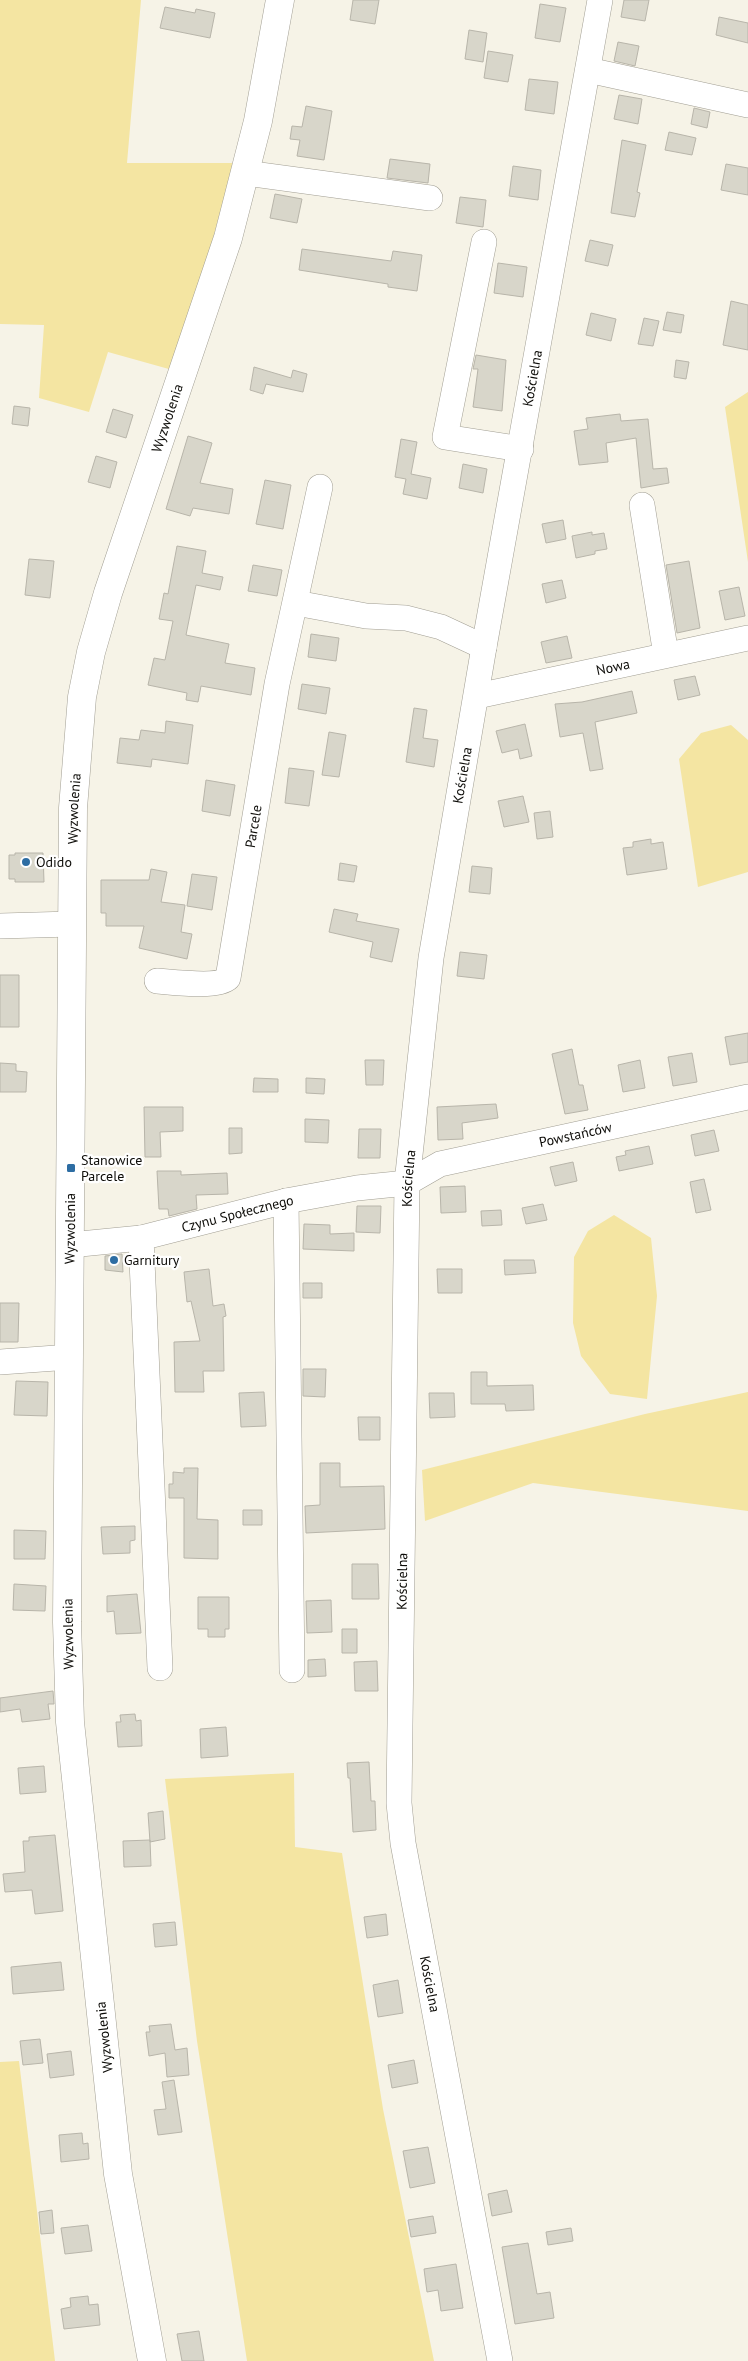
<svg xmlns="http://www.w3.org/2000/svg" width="748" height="2361" font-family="'PT Sans',sans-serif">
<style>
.green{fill:#f4e5a2}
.building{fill:#d8d6ca;stroke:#b8b5aa}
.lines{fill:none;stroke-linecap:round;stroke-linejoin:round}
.minor-casing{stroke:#a19e93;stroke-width:26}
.major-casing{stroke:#a19e93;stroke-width:29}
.minor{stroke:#fff;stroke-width:25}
.major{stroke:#fff;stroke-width:28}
.poi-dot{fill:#2d6da3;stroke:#fff;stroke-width:2}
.labels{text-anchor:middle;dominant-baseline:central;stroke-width:4.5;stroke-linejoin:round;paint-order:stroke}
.street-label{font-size:14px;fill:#0d0c08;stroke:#fff}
.poi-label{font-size:14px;fill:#0d0c08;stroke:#fff;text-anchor:start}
</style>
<rect width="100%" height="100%" fill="#f6f3e7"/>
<path class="green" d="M0,0H141L127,163H234L176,371L108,352L89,412L39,398L44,325L0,324Z
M748,392V562L725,407Z
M731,725L748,740V872L698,887L679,759L701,733Z
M614,1215L651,1238L657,1296L647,1399L610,1394L581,1356L573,1323L574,1257L588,1231Z
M748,1392V1511L533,1483L425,1521L422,1470L645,1414Z
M294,1773L295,1847L342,1853L383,2109L434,2361H247L197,2041L165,1779Z
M19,2061L55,2361H0V2062Z"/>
<path class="building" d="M353,0H379L375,24L350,20Z
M624,0H649L645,21L621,17Z
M540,4L566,8L560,42L535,38Z
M165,7L195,13L196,9L215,13L210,38L160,28Z
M719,17L748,23V43L716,35Z
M469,30L487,33L483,62L465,59Z
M618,42L639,46L635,66L614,61Z
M488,51L513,55L508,82L484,78Z
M529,79L558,82L554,114L525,110Z
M619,95L642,99L638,124L614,119Z
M306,106L332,111L324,160L297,156L300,140L290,139L292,126L302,127Z
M694,108L710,112L707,128L691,124Z
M669,132L696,138L692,155L665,150Z
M622,140L646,145L637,192L640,193L635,217L611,213Z
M390,159L430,164L428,183L387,178Z
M726,164L748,168V195L721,190Z
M513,166L541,170L538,200L509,196Z
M275,194L302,199L297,223L270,218Z
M460,197L486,200L483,227L456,223Z
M590,240L613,245L608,266L585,261Z
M302,249L391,261L393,251L422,255L417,291L388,287V284L299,270Z
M498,263L527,267L523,297L494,293Z
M731,301L748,305V350L723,345Z
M667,312L684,315L681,333L663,330Z
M591,313L616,319L611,341L586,335Z
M644,318L659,321L653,346L638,344Z
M476,355L506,360L502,411L473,407L478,369H473Z
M676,360L689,362L686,379L674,377Z
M254,367L291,378L293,370L307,374L303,392L266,384L263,394L250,390Z
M14,406L30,408L28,426L12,424Z
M113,409L133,415L126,438L106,432Z
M620,414L621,421L648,419L653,469L667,468L669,483L641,488L636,438L606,443L608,462L579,465L574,431L588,429L586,418Z
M188,436L212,443L200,483L233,489L229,514L193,508L190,516L166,509Z
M401,439L417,442L411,474L431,478L427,499L403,494L406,479L395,477Z
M96,456L117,462L110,488L88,482Z
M463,464L487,469L483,493L459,488Z
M265,480L291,485L283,529L256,524Z
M563,520L566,539L546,543L542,524Z
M592,532V535L604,533L607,549L595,551V554L576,558L572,536Z
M177,546L206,551L202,573L223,577L220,590L196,585L186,635L229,644L225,663L255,668L251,695L201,686L198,702L186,700L187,693L148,685L154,658L165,660L173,621L159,619L164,593L168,594Z
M29,559L54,561L50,598L25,595Z
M689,561L700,628L677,633L666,565Z
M253,565L282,570L277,596L248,591Z
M562,580L566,598L546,603L542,584Z
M739,587L745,616L725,620L719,591Z
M311,634L339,638L336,661L308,657Z
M567,636L572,658L546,663L541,642Z
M695,676L700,695L678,700L674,680Z
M302,684L330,688L326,714L298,709Z
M632,691L637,713L595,722L603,769L590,771L583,733L560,737L555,704L582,702Z
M414,708L427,710L423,738L438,740L434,767L406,762Z
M166,721L193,725L188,764L152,759L151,767L117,763L120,738L139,740L141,730L165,733Z
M525,724L532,756L520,759L518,749L502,753L496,731Z
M329,732L346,735L339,777L322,775Z
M289,768L314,771L309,806L285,803Z
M206,780L235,785L230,816L202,811Z
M523,796L529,822L504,827L498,801Z
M550,811L553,837L537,839L534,813Z
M651,839V844L663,842L667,869L627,875L623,848L633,847V842Z
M15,853H43L44,882H15V879H9V855H15Z
M340,863L357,866L354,882L338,880Z
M472,866L492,868L490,894L469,892Z
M151,869L167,872L161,902L185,905L181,932L192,934L187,959L139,948L144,926H106V913H101V880H149Z
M192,874L217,877L212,910L187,906Z
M334,909L358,914L356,921L399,929L392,962L370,957L373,942L329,932Z
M460,952L487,955L484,979L457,976Z
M0,975H19V1027H0Z
M748,1033V1062L730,1065L725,1037Z
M572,1049L579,1085H583L588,1110L565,1114L552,1054Z
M692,1053L697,1082L673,1086L668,1057Z
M365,1060H384L383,1085H366Z
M640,1060L645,1088L623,1092L618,1065Z
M0,1063L16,1064V1071L27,1072L26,1092H0Z
M254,1078L278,1079V1092H253Z
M306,1078L325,1079L324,1094L306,1093Z
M496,1104L498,1118L462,1123L463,1139L438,1140L437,1107Z
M144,1107H183V1131L160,1132L161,1157H145Z
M305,1119L329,1120L328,1143L305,1142Z
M229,1128H242V1153L229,1154Z
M359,1129H381L380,1158H358Z
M714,1130L719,1151L695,1156L691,1135Z
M649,1146L653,1164L619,1171L616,1157L626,1155L625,1151Z
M573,1162L577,1181L555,1186L550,1167Z
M157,1171H181V1175L227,1173L228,1194L196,1195L197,1209L169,1216L168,1209H159Z
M704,1179L711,1210L696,1213L690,1182Z
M465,1186L466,1212L441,1213L440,1187Z
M543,1204L547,1220L526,1224L522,1208Z
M357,1206H381L380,1233L356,1232Z
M501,1210L502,1225L482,1226L481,1211Z
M304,1224L330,1225V1234L354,1233V1251L303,1249Z
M122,1254L123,1272L105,1270V1256Z
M504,1260H534L536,1273L505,1275Z
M209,1269L213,1306L224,1304L226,1316L223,1317L224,1371H203L204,1392H175L174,1342L200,1341L191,1301L187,1302L184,1272Z
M437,1269H462V1293H438Z
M303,1283H322V1298H303Z
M0,1303H19L18,1342H0Z
M303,1369H326L325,1397L303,1396Z
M471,1372H487V1386L533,1385L534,1410L506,1411L505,1404H471Z
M16,1381L48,1382L47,1416L14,1415Z
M264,1392L266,1426L241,1427L239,1393Z
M429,1393H454L455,1417L430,1418Z
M358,1417H380V1440H359Z
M320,1463H340V1487L384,1486L385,1529L306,1533L305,1506L320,1505Z
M184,1468H198L197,1519L218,1520V1559L184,1558V1498H169V1484H173V1472L184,1473Z
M243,1510H262V1525H243Z
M135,1526V1540L130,1541V1553L103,1554L101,1527Z
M14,1530L46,1531L45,1559H14Z
M352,1564H378L379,1599H352Z
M14,1584L46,1586L45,1611L13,1610Z
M137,1594L141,1633L116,1634L114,1611L107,1612V1596Z
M198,1597H229V1629H225V1637H208V1629H198Z
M331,1600L332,1632L307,1633L306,1601Z
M342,1629H357V1653H342Z
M325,1659L326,1676L308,1677V1660Z
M377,1661L378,1691H355L354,1662Z
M53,1691L54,1704H48L50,1719L22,1722L20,1709L0,1712V1698Z
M135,1714L136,1721L141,1720L142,1746L118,1747L116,1722H121L120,1715Z
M226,1727L228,1756L201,1758L200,1729Z
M369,1762L371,1801H375L376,1830L353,1832L350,1778H348L347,1763Z
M44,1766L46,1792L20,1794L18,1768Z
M163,1811L165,1839L150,1842L148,1813Z
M55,1835L63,1911L35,1914L32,1890L5,1892L3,1874L25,1872L23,1841H29V1837Z
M150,1840L151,1866L124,1867L123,1841Z
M386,1914L388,1935L367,1938L364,1917Z
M175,1922L177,1945L155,1947L153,1924Z
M61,1962L64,1990L13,1994L11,1967Z
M398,1980L403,2013L378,2017L373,1985Z
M171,2024L175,2050L187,2048L189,2075L167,2077L165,2053L149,2056L146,2032H150L149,2026Z
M40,2039L43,2063L23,2065L20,2041Z
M71,2051L74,2075L50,2078L47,2054Z
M414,2060L418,2083L392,2088L388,2065Z
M174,2080L182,2132L158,2135L154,2110L166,2109L162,2082Z
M82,2133L83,2144L88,2143L89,2159L61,2162L59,2135Z
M428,2147L435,2183L410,2188L403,2151Z
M507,2190L512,2212L492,2216L488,2194Z
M52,2210L54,2233L41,2234L39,2212Z
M433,2216L436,2233L411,2237L408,2220Z
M88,2225L92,2251L65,2254L61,2228Z
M571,2228L573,2241L548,2245L546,2232Z
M528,2243L537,2294L550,2292L554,2318L515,2324L502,2247Z
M456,2264L463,2308L441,2311L438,2290L427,2292L424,2269Z
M88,2296L89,2305L98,2304L100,2325L64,2329L61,2309L71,2307L70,2298Z
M199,2331L204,2361H182L177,2334Z"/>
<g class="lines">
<g class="minor-casing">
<g id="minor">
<path d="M588,70L748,105"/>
<path d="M245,173L430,198"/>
<path d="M484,242L445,437L521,449"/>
<path d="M642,505L666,655"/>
<path d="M296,603L366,616L406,618L441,627L484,647"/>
<path id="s1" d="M477,696L748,638"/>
<path d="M0,926L72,924"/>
<path id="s2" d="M157,981C172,982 218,988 228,978L277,684L320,487"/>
<path d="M286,1201L292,1670"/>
<path d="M141,1238L160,1668"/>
<path id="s3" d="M70,1245L141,1238L286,1201L357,1188L407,1183L440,1164L748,1097"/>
<path d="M0,1362L70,1357"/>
<path id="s4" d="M500,2361L403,1843L399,1803L407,1183L431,958L484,647L600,0"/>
</g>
</g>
<g class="major-casing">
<g id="major">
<path id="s5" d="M152,2361L118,2174L70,1722L67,1622L73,808L82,697L91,652L108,593L228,238L258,121L280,0"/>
</g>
</g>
<use href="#minor" class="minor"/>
<use href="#major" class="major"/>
</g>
<g class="poi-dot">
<circle cx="26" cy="862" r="5"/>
<rect x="66" y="1163" width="10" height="10" rx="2.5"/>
<circle cx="114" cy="1260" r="5"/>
</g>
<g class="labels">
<g class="street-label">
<text stroke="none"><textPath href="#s4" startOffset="2002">Kościelna</textPath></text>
<text stroke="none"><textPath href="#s5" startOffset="1962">Wyzwolenia</textPath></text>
<text stroke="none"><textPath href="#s1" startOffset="139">Nowa</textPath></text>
<text stroke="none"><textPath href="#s4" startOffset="1599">Kościelna</textPath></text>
<text stroke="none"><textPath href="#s5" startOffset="1558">Wyzwolenia</textPath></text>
<text stroke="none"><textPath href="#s2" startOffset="226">Parcele</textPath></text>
<text stroke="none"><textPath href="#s3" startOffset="520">Powstańców</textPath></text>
<text stroke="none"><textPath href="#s4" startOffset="1192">Kościelna</textPath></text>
<text stroke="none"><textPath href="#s3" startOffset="171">Czynu Społecznego</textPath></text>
<text stroke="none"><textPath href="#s5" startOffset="1138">Wyzwolenia</textPath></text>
<text stroke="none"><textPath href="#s4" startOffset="789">Kościelna</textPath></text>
<text transform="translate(68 1634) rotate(-91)">Wyzwolenia</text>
<text transform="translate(430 1984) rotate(79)">Kościelna</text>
<text transform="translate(104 2037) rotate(-96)">Wyzwolenia</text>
</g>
<g class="poi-label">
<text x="36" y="862">Odido</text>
<text x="81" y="1160">Stanowice<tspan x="81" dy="16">Parcele</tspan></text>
<text x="124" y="1260">Garnitury</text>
</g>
</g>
</svg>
